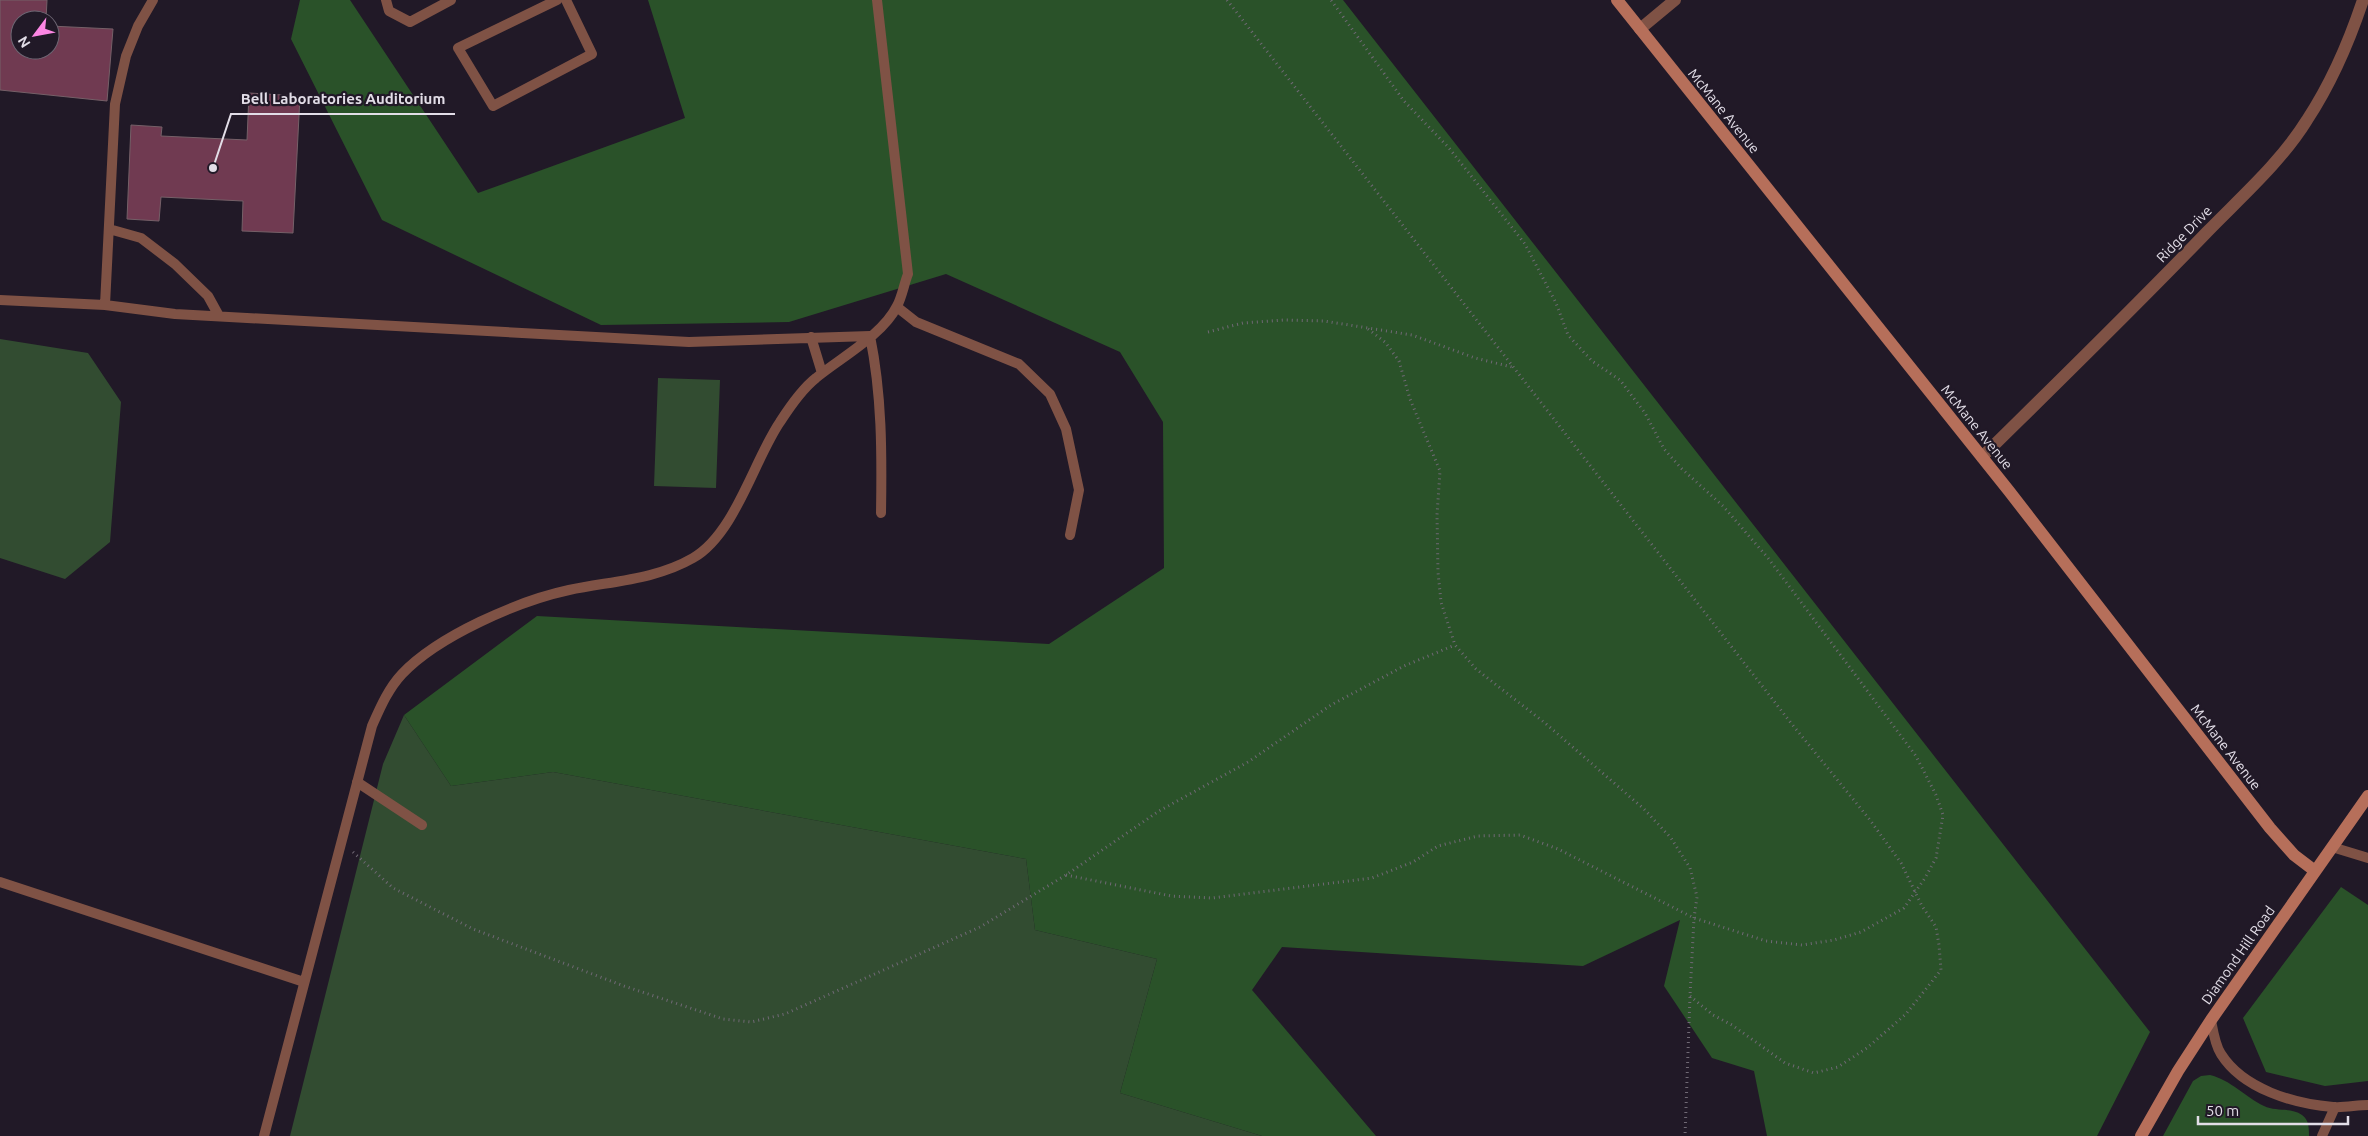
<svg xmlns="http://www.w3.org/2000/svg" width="2368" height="1136" font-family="Ubuntu,sans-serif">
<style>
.green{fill:#324c31}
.forest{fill:#2a5229}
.building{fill:#703a51;stroke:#756068}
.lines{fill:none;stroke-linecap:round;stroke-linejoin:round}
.path{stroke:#706975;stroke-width:3;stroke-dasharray:1 4;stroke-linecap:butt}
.lane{stroke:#7f5245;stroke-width:10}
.street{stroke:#7f5245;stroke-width:12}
.secondary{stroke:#b66f5a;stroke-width:12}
.labels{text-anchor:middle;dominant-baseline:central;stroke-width:4.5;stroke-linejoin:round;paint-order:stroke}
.street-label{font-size:14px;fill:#e2dde7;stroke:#211927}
.leader{fill:none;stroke:#e2dde7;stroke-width:2}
.callout-dot{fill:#e2dde7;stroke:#211927;stroke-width:2}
.callout-label{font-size:15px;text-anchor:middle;font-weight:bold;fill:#e2dde7;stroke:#211927;stroke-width:4.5;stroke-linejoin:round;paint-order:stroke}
</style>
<rect width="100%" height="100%" fill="#211927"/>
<path class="green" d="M0,339L88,353L121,402L110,542L65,579L0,558Z
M658,378L720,380L716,488L654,486Z
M404,715L451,786L553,772L1026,859L1035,930L1157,959L1120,1093L1262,1136H290L383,764Z"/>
<path class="forest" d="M300,0H350L478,193L685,118L648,0H1343L2150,1032L2097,1136H1767L1754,1071L1712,1058L1664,986L1680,920L1583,966L1282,947L1252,990L1376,1136H1262L1120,1093L1157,959L1035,930L1026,859L553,772L451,786L404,715L537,616L1049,644L1164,568L1163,422L1120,352L946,274L789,322L601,325L382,220L291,39Z
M2341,887L2368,905V1081L2325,1086L2266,1072L2243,1018Z
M2210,1075C2231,1080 2245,1097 2264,1106C2276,1112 2291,1107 2302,1115C2309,1120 2309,1128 2309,1136H2163L2193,1081L2201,1076Z"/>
<path class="building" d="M0,0H47L46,20H20V50H50V26L113,29L107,101L0,90Z
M249,93L300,96L293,233L242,231L243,201L161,197L159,221L127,219L131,125L162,127L161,136L247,140Z"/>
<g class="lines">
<path class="path" d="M1227,0L1791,723L1870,820L1901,863L1922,906L1936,927L1939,945L1941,970L1906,1014L1867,1048L1838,1067L1814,1073L1785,1063L1732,1025L1713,1015L1690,996
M1368,329L1385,342L1399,361L1410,399L1440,471L1437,515L1438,572L1441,602L1455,645L1476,669L1545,723L1644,809L1671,838L1690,868L1697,897L1694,918L1690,996L1685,1136
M1208,332L1243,323L1284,320L1324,321L1412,335L1475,358L1512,367
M353,852L393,888L473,929L624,986L723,1019L751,1022L785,1014L980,927L1066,875L1159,811L1248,762L1331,705L1404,666L1455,645
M1066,875L1171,896L1212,898L1372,878L1413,862L1438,846L1478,836L1520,835L1558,849L1694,918L1766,941L1802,945L1834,940L1861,932L1904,908L1925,878L1936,858L1943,815L1936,795L1916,756L1768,558L1723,506L1682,469L1664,449L1645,413L1620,380L1592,361L1568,335L1556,303L1525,244L1449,148L1404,101L1331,0"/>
<path class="lane" d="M386,0L389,11L410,22L451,0
M557,0L458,48L493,106L592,54L566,0
M109,229L141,238L175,264L208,296L219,316
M0,300L105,305L175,314L689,342L870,336C882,395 882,453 881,513
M105,305L115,104L126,56L138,26L153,0
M897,307L916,322L1019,364L1050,394L1066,429L1079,490L1070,535
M811,337L822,373
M357,782L422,825
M2332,847L2368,858
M0,882L304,982
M2211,1020C2213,1031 2215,1045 2221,1054C2243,1089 2294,1104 2333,1107C2344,1108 2357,1105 2368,1105
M264,1136L372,726C380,708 388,689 402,674C438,636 518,601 569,590C611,581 655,580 693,558C735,534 754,460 780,422C789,408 802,389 816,378C840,358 883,335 897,306C902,297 904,284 908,274L877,0
M2322,1136L2335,1107"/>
<path class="street" d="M1640,29L1675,0
M1982,457C2057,383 2133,309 2207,232C2241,197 2281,162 2307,120C2332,82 2349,42 2363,0"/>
<path class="secondary" d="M1617,0L2009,491L2270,828L2294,855L2315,871
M2141,1136L2178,1071L2211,1020L2368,796"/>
</g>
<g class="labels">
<g class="street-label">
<text transform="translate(1724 111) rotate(51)">McMane Avenue</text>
<text transform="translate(2184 234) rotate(-46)">Ridge Drive</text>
<text transform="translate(1977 427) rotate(51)">McMane Avenue</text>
<text transform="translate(2226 747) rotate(52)">McMane Avenue</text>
<text transform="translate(2238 955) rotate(-55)">Diamond Hill Road</text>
</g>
</g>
<path class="leader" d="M213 168L231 114H455"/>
<circle class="callout-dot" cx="213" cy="168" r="5"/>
<g class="callout-label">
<text x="343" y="104">Bell Laboratories Auditorium</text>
</g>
<g transform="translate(35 35) rotate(238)"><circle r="24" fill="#211927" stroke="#6e6774"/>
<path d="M0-4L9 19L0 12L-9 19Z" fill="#fc86e3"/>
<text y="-8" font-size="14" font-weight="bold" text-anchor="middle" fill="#e2dde7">N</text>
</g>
<path d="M2198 1116v8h150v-8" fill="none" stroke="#e2dde7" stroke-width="2.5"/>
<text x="2206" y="1116" font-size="15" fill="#e2dde7" stroke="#211927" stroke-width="4" paint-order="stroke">50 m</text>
</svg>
